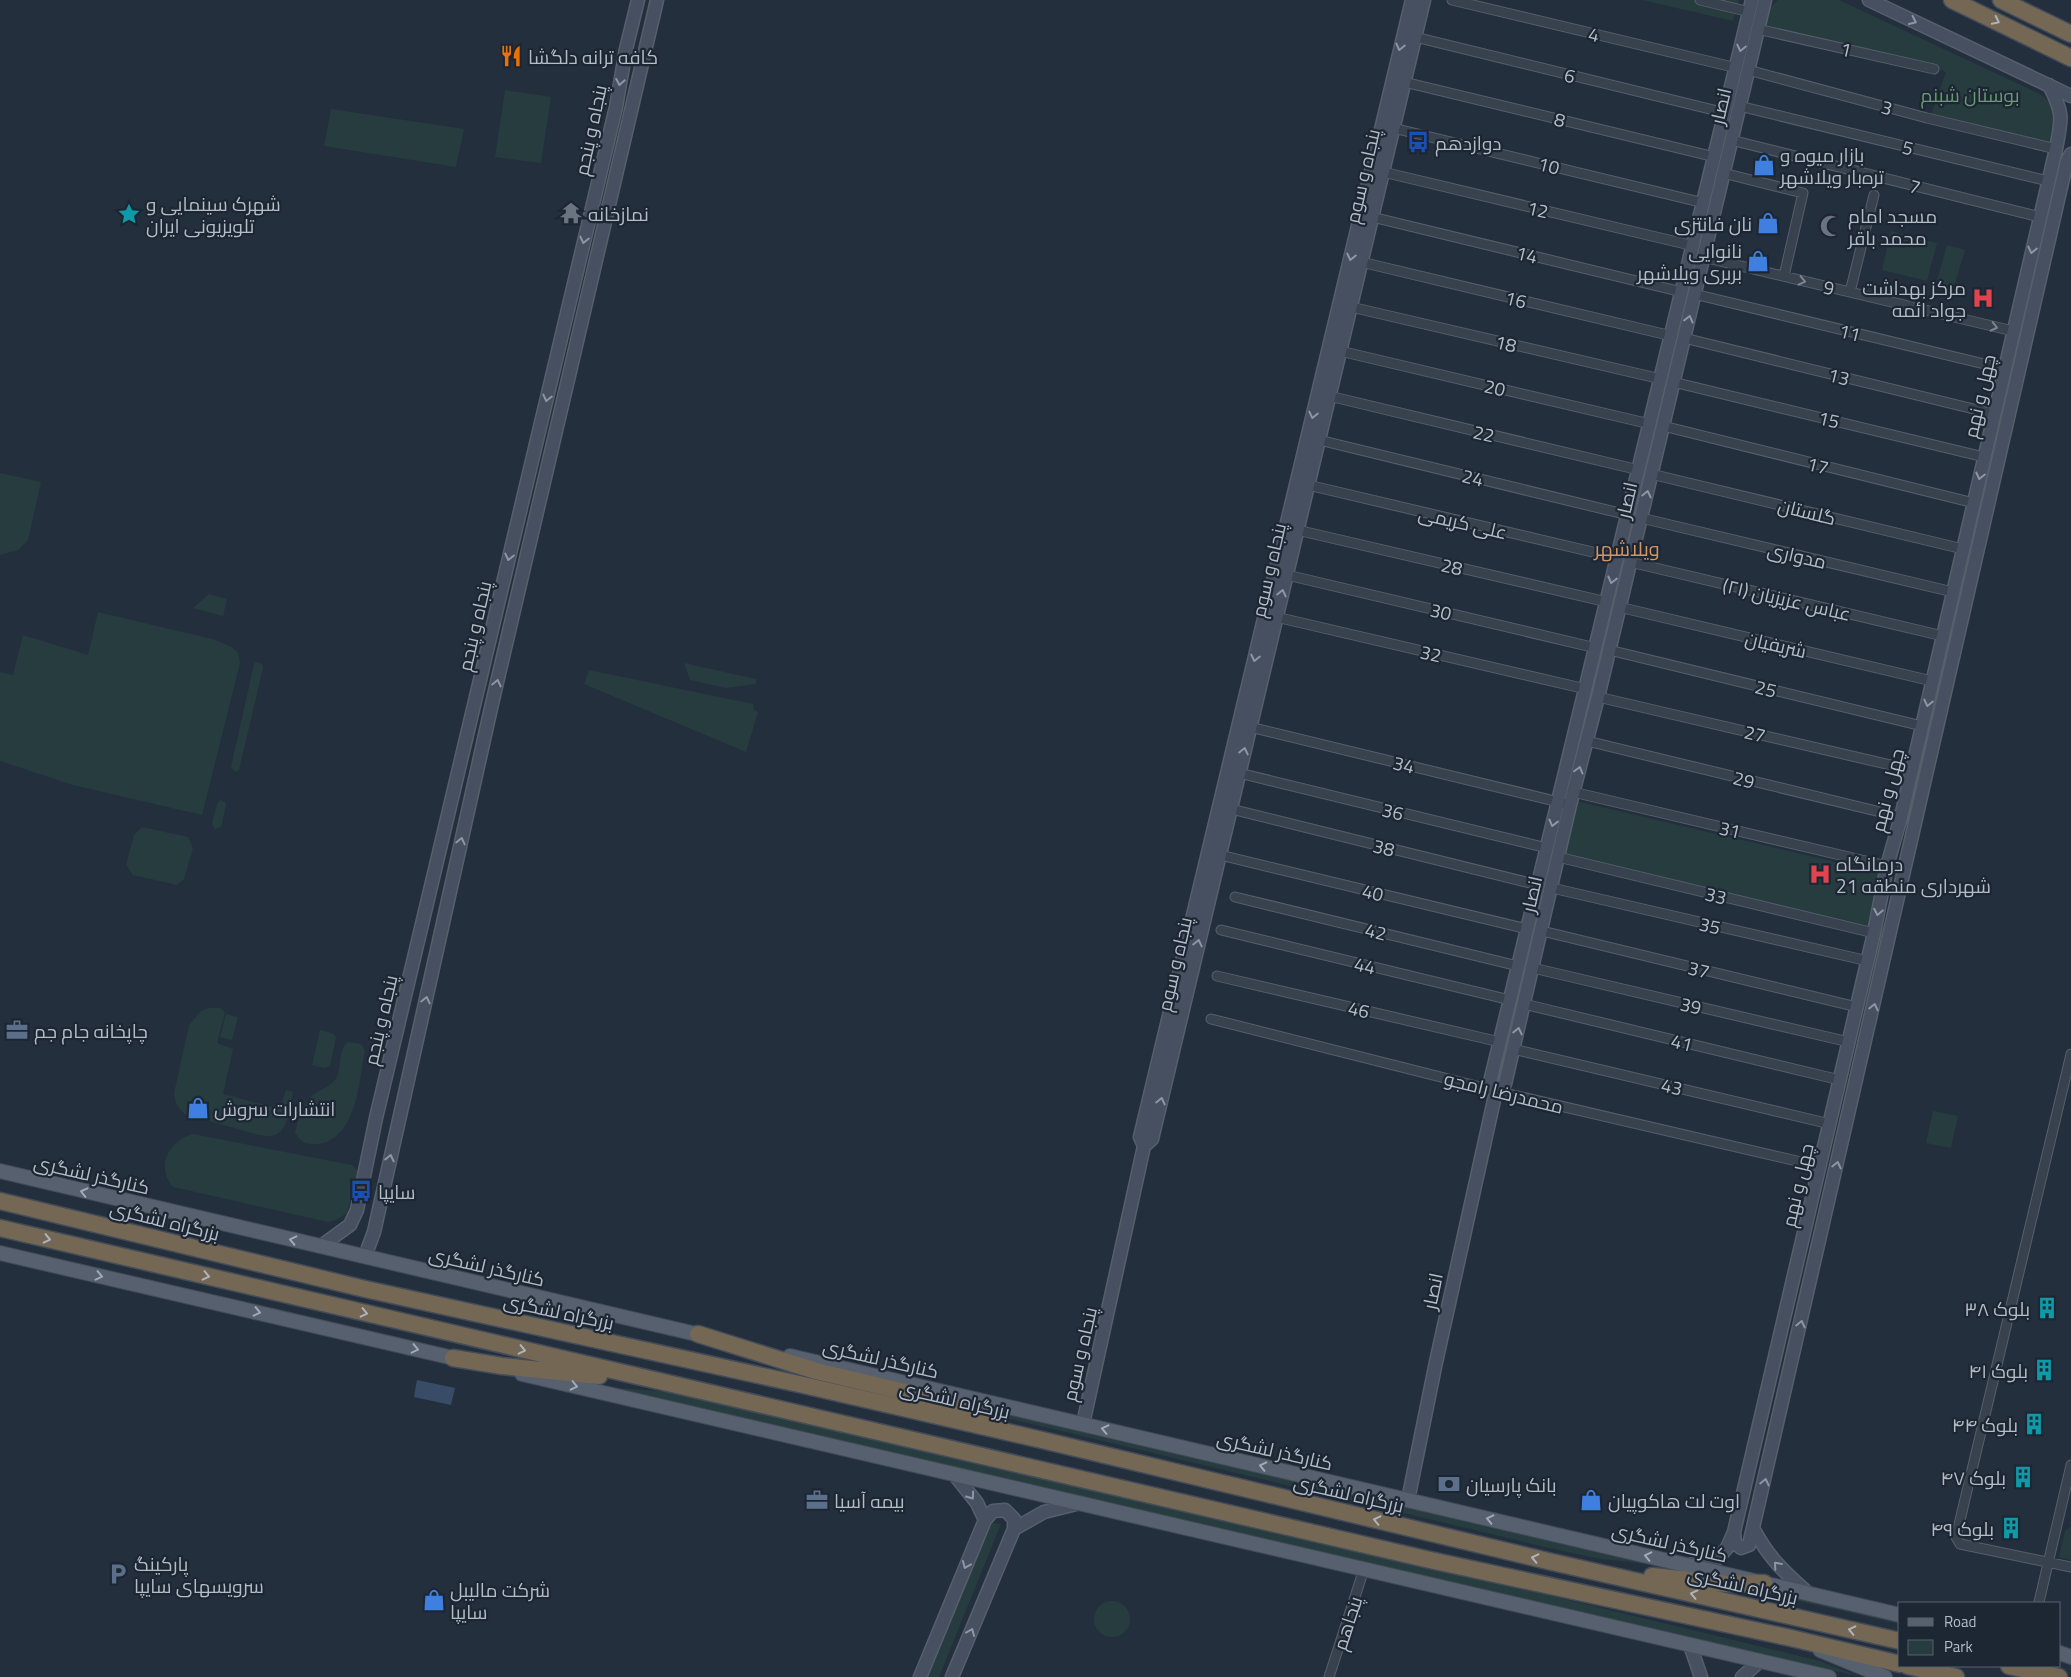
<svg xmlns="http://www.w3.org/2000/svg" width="2071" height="1677" font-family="'Titillium Web',Cairo,sans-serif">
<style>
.green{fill:#263c3f}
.water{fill:#394c67}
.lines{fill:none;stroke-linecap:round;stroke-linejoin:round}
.street-casing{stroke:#565f6c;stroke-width:11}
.secondary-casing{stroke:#565f6c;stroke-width:15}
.primary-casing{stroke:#414a57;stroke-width:16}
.highway-casing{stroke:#434c59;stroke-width:19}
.street{stroke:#38414e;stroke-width:9}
.secondary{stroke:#465061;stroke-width:12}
.primary{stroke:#56606e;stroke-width:14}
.highway{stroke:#746855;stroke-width:16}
.oneway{stroke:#8e96a5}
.oneway2{stroke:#aeb4bd}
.oneway3{stroke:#7c8592}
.oneway4{stroke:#a1aab7}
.labels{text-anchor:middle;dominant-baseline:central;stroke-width:4.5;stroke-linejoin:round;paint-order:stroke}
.street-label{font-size:19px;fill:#b4bcc9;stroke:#1d2633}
.poi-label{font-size:19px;fill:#b4bcc9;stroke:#1d2633;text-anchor:start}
.park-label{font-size:19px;fill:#6b9a76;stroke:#1d2633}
.neighbourhood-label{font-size:20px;fill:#d59563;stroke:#1d2633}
</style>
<rect width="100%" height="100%" fill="#242f3e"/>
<path class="green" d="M1642,0H1739L1733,21Z
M1778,0H1839L2040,94C2059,106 2055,124 2054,144L1931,115L1946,72L1931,65L1761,26L1767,11Z
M505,90L551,97L541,163L495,157Z
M331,109L464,129L456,167L324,146Z
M1891,231L1937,243L1927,281L1882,270Z
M1947,245L1965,250L1952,293L1935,288Z
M0,473L41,482L28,540L18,550L0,555Z
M209,594L227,599L223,616L193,608Z
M98,612L212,639L232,647L238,653L240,663L202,815L73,785L0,761V672L13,675L23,635L88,655Z
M256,662L262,664L263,668L239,770L235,772L231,767L254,664Z
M684,663L756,679V684L726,688L690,680Z
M589,670L753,704L754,710L758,712L746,752L584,684Z
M220,800L225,802L226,806L221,827L215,829L212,824L217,804Z
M1576,801L1882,873L1868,929L1563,855Z
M142,827L188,837L193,848L184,879L177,885L133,875L126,865L134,835Z
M209,1008H220L225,1012L217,1043L233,1049L223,1094L280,1109L286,1090L293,1092C290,1105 289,1134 271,1136C268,1137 263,1135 259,1135L185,1114C178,1108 175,1103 174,1093L189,1025L201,1011Z
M226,1014L238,1017L232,1040L220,1037Z
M320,1030L332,1033L336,1037L330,1066L324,1068L312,1065Z
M348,1042L361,1044L365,1050C359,1081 357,1140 317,1144C306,1145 300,1142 295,1132C299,1118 303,1104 314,1094C320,1090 329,1087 334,1081C344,1070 335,1054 348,1042Z
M1933,1111L1958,1116L1951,1148L1926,1143Z
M193,1134L352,1165L358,1171L347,1213L336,1220L328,1222L173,1187C155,1166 169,1141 193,1134Z
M605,1387L685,1393L1382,1555L1820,1661L1861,1677Z
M981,1405L1668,1566L1601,1559L1562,1551L1007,1418Z
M991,1523L1001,1524L939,1677H927Z
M2071,1526V1560L2059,1557L2065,1531Z
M1766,1581L1900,1613V1624L1738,1587Z
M1094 1619a18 18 0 1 1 36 0a18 18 0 1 1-36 0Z"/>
<path class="water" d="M417,1380L455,1388L451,1405L414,1397Z"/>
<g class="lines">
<g class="street-casing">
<path id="street" d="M1452,0L1737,68
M1700,0L1750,12
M1757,29L1934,69
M1415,37L1726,113
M1748,70L1927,118L2056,149
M1404,82L1715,157
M1739,106L2048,181
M1393,128L1704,203
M1731,140L2040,217
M1383,172L1694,246
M1723,173L1803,193L1784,276
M1372,217L1682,292
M1703,257L2013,331
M1361,262L1672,336
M1850,292L1874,195
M1694,294L2005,369
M1351,307L1661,379
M1684,338L1994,414
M1340,351L1650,424
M1673,382L1984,457
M1329,396L1639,470
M1663,426L1974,503
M1319,440L1628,515
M1651,474L1963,549
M1308,485L1618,558
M1641,518L1953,592
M1297,530L1607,602
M1630,562L1943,636
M1287,575L1596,648
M1619,607L1932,681
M1276,617L1586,689
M1609,650L1922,726
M1598,697L1912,770
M1250,727L1563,803
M1587,741L1901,817
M1239,773L1547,848
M1573,792L1887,866
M1231,809L1538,885
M1220,855L1527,929
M1558,857L1874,933
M1552,888L1868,961
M1235,897L1518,966
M1221,930L1510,1000
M1542,931L1857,1007
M1533,968L1849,1042
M1217,976L1500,1042
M1524,1004L1840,1080
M1211,1019L1496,1091L1797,1161
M1513,1049L1830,1124
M2071,1054L1956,1537L1960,1544L2071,1567
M2039,1602L2071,1465
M1329,1677L1364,1569"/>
</g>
<g class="secondary-casing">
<path id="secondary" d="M1869,0L2071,96
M1496,1091L1490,1082L1752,0
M1144,1146L1140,1137L1412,0
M321,1246L350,1225L357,1210L376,1118L616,107L626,49L638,0
M365,1256L374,1232L491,708L657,0
M1083,1424L1144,1146L1152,1139L1424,0
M954,1474L977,1503L985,1520
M1408,1500L1436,1362L1496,1091L1505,1084L1570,805L1598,697L1765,0
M1754,1530C1769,1558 1785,1573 1809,1594
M1734,1532L1735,1543L1741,1548L1749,1545L2067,161L2071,154
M1689,1565L1718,1558L1727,1548L1734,1532L1874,933L1887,866L1901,817L2056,149C2062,118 2064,114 2049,85
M1690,1645L1701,1677
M920,1677L985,1520L993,1511L1005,1510L1014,1519V1529
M952,1677L1014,1529L1044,1512L1080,1503
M1742,1677L1760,1661"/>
</g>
<g class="primary-casing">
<path id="primary" d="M0,1171L709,1337
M0,1253L462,1360
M790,1356L1900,1615
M522,1374L1829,1677
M1820,1650L1885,1677
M2060,1653L2071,1657"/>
</g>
<g class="highway-casing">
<path id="highway" d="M1952,0L2071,58
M2001,0L2071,34
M0,1201L365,1289L799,1384L1042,1440L1552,1562L1900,1641
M0,1228L1430,1560L1791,1638L1900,1664
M698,1334L816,1371L926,1397L981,1417
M453,1358L502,1366L599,1376
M1652,1576L1727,1584L1764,1583
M1908,1666L1956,1677
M2009,1666L2059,1677"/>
</g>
<use href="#street" class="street"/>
<use href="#secondary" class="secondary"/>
<use href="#primary" class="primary"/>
<use href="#highway" class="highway"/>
</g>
<defs><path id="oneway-chevron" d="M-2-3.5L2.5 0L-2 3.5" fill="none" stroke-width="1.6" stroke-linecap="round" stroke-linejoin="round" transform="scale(1.25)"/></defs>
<g class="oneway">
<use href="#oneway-chevron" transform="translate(1913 21) rotate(25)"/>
<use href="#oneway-chevron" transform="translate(1400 47) rotate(103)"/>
<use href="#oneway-chevron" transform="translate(1741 48) rotate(103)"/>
<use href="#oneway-chevron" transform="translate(620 82) rotate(100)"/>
<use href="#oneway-chevron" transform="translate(584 240) rotate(103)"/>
<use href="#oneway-chevron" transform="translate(2032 250) rotate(103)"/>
<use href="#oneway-chevron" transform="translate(1351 257) rotate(103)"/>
<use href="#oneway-chevron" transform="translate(1689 319) rotate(-76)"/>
<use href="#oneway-chevron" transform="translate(547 398) rotate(103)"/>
<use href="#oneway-chevron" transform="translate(1313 415) rotate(103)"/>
<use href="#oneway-chevron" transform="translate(1980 476) rotate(103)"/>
<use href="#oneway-chevron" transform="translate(1647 494) rotate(-77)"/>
<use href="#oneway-chevron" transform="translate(509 557) rotate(103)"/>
<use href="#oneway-chevron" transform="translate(1612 580) rotate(104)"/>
<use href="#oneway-chevron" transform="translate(1282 593) rotate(-77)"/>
<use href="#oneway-chevron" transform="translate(1255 658) rotate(103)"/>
<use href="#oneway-chevron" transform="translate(497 683) rotate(-77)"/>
<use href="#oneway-chevron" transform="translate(1928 703) rotate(103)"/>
<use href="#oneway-chevron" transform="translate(1244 751) rotate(-77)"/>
<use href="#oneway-chevron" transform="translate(1579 770) rotate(-75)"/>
<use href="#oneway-chevron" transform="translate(1553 823) rotate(104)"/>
<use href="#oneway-chevron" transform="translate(461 841) rotate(-77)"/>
<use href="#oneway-chevron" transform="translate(1878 912) rotate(101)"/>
<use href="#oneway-chevron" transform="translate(1198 943) rotate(-77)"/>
<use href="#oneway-chevron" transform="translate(426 1000) rotate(-77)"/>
<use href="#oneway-chevron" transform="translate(1874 1007) rotate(-77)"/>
<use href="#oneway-chevron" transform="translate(1518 1031) rotate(-77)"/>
<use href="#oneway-chevron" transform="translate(1161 1101) rotate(-77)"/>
<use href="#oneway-chevron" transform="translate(390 1158) rotate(-77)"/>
<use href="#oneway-chevron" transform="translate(1837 1165) rotate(-77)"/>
<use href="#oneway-chevron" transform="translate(1801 1324) rotate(-77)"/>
<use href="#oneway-chevron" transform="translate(1765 1482) rotate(-77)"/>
<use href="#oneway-chevron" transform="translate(971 1496) rotate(54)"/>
<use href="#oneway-chevron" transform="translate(966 1565) rotate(113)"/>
<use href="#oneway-chevron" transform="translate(1777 1565) rotate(-131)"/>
<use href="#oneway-chevron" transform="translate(971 1632) rotate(-67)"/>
</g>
<g class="oneway2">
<use href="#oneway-chevron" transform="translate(1996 21) rotate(26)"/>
<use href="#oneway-chevron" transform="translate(47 1239) rotate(13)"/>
<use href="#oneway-chevron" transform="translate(206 1276) rotate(13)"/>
<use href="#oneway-chevron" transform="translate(364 1313) rotate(13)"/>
<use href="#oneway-chevron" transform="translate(522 1350) rotate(13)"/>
<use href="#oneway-chevron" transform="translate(1377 1520) rotate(-167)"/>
<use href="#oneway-chevron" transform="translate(1535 1558) rotate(-167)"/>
<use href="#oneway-chevron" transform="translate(1694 1594) rotate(-167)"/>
<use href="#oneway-chevron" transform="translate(1852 1630) rotate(-167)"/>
</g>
<g class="oneway3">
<use href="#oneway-chevron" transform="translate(1802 281) rotate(13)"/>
<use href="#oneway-chevron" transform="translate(1994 327) rotate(14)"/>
</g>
<g class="oneway4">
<use href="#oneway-chevron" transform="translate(84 1192) rotate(-166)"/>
<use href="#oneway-chevron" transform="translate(293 1240) rotate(-167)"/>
<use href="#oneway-chevron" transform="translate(99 1276) rotate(13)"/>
<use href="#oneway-chevron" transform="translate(257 1312) rotate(13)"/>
<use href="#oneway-chevron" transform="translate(415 1349) rotate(13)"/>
<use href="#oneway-chevron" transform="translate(574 1386) rotate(13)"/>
<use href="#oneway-chevron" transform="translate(1105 1429) rotate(-167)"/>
<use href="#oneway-chevron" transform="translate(1263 1466) rotate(-167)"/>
<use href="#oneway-chevron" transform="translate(1490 1519) rotate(-167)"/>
<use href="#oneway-chevron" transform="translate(1648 1556) rotate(-167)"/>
</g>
<defs>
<g id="restaurant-bare" transform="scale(1.725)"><path d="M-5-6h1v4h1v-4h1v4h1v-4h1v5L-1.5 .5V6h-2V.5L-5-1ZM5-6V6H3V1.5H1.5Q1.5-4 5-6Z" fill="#e8710a" stroke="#1d2633" stroke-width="2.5" paint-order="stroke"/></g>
<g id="bus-bare" transform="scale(1.725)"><path d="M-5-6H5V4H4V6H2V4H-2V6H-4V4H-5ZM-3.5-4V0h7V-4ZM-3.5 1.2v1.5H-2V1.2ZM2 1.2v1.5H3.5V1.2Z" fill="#1a4fb4" stroke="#1d2633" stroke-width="2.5" paint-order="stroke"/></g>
<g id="shop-bare" transform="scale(1.725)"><path d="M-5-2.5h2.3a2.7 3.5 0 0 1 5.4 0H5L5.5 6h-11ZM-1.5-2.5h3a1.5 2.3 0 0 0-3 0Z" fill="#3f7fe0" stroke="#1d2633" stroke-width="2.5" paint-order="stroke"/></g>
<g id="temple-bare" transform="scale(1.725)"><path d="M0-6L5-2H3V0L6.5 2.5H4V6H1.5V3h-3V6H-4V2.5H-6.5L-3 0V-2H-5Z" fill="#6b7280" stroke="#1d2633" stroke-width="2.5" paint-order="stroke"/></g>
<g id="sight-bare" transform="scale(1.725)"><path d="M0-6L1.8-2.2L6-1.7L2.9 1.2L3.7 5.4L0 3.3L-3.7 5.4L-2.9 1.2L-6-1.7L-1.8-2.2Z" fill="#0f9aa8" stroke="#1d2633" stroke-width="2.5" paint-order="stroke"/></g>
<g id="mosque-bare" transform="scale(1.725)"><path d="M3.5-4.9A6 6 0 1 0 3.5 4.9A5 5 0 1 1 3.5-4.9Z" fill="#6b7280" stroke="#1d2633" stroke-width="2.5" paint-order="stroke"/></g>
<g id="hospital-bare" transform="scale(1.725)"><path d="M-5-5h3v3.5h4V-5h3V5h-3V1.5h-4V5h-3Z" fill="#e0444e" stroke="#1d2633" stroke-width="2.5" paint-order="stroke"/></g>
<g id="office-bare" transform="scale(1.725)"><path d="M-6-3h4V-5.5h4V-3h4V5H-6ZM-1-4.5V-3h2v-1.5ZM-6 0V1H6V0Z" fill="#5c6f8a" stroke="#1d2633" stroke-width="2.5" paint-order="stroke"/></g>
<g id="building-bare" transform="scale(1.725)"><path d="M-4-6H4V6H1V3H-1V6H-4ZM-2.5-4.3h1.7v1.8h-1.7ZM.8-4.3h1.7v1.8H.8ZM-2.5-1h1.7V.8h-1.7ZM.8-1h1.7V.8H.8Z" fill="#0f9aa8" stroke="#1d2633" stroke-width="2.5" paint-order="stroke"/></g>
<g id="bank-bare" transform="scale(1.725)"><path d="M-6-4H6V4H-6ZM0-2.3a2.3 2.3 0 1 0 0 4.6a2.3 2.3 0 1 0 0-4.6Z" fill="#5c6f8a" stroke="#1d2633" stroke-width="2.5" paint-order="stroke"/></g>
<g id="parking-bare" transform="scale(1.725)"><path d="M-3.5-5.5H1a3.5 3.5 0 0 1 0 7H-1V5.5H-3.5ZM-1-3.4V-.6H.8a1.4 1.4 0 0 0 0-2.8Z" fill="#5c6f8a" stroke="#1d2633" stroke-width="2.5" paint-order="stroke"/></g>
</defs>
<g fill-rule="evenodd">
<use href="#restaurant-bare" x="511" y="56"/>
<use href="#bus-bare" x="1418" y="142"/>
<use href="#shop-bare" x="1764" y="165"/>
<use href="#temple-bare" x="571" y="213"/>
<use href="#sight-bare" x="129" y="214"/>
<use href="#shop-bare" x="1768" y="223"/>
<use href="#mosque-bare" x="1831" y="226"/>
<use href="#shop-bare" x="1758" y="261"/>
<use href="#hospital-bare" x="1983" y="298"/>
<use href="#hospital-bare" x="1820" y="874"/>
<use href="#office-bare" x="17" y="1030"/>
<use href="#shop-bare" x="198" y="1108"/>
<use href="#bus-bare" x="361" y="1191"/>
<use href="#building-bare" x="2047" y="1308"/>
<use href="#building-bare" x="2044" y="1370"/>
<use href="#building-bare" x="2034" y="1424"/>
<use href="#building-bare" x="2023" y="1477"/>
<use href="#bank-bare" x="1449" y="1484"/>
<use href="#office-bare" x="817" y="1500"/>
<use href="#shop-bare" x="1591" y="1500"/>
<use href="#building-bare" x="2011" y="1528"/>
<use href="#parking-bare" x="118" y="1574"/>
<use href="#shop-bare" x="434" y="1600"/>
</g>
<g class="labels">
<g class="street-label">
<text transform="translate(1594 34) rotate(13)">4</text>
<text transform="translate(1846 49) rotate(13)">1</text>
<text transform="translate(1570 75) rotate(14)">6</text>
<text transform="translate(1720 106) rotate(-77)">انصار</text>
<text transform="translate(1887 107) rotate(15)">3</text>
<text transform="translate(1560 119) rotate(14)">8</text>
<text transform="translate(590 130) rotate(-78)">پنجاه و پنجم</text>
<text transform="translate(1908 147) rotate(14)">5</text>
<text transform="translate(1549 165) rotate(14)">10</text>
<text transform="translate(1362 176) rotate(-77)">پنجاه و سوم</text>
<text transform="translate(1915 186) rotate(15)">7</text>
<text transform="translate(1538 209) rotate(13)">12</text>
<text transform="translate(1527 254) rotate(14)">14</text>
<text transform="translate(1829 287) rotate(13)">9</text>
<text transform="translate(1516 299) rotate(14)">16</text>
<text transform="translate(1850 332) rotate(14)">11</text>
<text transform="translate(1506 343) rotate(13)">18</text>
<text transform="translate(1839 376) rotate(14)">13</text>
<text transform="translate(1495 387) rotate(13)">20</text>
<text transform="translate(1979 396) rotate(-77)">چهل و نهم</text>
<text transform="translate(1829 419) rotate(13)">15</text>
<text transform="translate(1484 433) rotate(13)">22</text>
<text transform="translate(1818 465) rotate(14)">17</text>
<text transform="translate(1473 477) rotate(14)">24</text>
<text transform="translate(1626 500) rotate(-77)">انصار</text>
<text transform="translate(1807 511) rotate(14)">گلستان</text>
<text transform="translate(1463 522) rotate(13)">علی کریمی</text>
<text transform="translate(1797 555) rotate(13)">مدواری</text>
<text transform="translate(1452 566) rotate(13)">28</text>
<text transform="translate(1268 570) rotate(-77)">پنجاه و سوم</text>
<text transform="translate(1787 599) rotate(13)">عباس عزیزیان (۲۱)</text>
<text transform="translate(1441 611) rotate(13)">30</text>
<text transform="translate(474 626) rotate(-77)">پنجاه و پنجم</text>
<text transform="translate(1776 644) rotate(13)">شریفیان</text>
<text transform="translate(1431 653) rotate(13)">32</text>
<text transform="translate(1766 688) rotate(14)">25</text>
<text transform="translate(1755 733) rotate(13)">27</text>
<text transform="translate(1404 764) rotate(14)">34</text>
<text transform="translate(1744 779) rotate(14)">29</text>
<text transform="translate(1887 790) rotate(-76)">چهل و نهم</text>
<text transform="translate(1393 811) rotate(14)">36</text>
<text transform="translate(1730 829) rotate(13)">31</text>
<text transform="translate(1384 847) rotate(14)">38</text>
<text transform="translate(1373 892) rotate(13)">40</text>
<text transform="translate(1531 894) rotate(-77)">انصار</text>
<text transform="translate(1716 895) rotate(14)">33</text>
<text transform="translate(1710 925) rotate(13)">35</text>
<text transform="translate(1376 931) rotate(14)">42</text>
<text transform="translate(1174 964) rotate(-77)">پنجاه و سوم</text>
<text transform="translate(1365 965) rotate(13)">44</text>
<text transform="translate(1699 969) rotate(14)">37</text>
<text transform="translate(1691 1005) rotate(13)">39</text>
<text transform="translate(1359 1009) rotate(13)">46</text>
<text transform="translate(380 1020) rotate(-77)">پنجاه و پنجم</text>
<text transform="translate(1682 1042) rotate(14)">41</text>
<text transform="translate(1672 1086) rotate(13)">43</text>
<text transform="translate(1504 1092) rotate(14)">محمدرضا رامجو</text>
<text transform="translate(92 1174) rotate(13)">کنارگذر لشگری</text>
<text transform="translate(1797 1185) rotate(-77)">چهل و نهم</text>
<text transform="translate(165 1220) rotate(14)">بزرگراه لشگری</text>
<text transform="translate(487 1266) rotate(13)">کنارگذر لشگری</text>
<text transform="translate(1432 1291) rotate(-78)">انصار</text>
<text transform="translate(559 1311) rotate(12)">بزرگراه لشگری</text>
<text transform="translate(1079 1354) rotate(-77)">پنجاه و سوم</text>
<text transform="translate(881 1358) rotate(13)">کنارگذر لشگری</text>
<text transform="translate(955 1399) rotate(13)">بزرگراه لشگری</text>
<text transform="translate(1275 1450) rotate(13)">کنارگذر لشگری</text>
<text transform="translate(1349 1493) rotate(13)">بزرگراه لشگری</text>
<text transform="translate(1670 1542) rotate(13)">کنارگذر لشگری</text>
<text transform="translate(1743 1585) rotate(13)">بزرگراه لشگری</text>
<text transform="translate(1347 1623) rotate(-72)">پنجاهم</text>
</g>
<g class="poi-label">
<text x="528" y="56">کافه ترانه دلگشا</text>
<text x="1435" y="142">دوازدهم</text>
<text x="1780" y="154">بازار میوه و<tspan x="1780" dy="22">تره‌بار ویلاشهر</tspan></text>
<text x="146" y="203">شهرک سینمایی و<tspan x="146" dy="22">تلویزیونی ایران</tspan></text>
<text x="588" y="213">نمازخانه</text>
<text x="1848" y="215">مسجد امام<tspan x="1848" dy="22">محمد باقر</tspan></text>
<text x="1752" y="223" text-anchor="end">نان فانتزی</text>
<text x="1742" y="250" text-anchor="end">نانوایی<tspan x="1742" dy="22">بربری ویلاشهر</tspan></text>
<text x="1966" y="287" text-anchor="end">مرکز بهداشت<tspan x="1966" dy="22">جواد ائمه</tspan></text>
<text x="1836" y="863">درمانگاه<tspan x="1836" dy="22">شهرداری منطقه 21</tspan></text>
<text x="34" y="1030">چاپخانه جام جم</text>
<text x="214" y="1108">انتشارات سروش</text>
<text x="378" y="1191">سایپا</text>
<text x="2030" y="1308" text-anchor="end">بلوک ۳۸</text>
<text x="2028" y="1370" text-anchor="end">بلوک ۴۱</text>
<text x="2018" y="1424" text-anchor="end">بلوک ۴۴</text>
<text x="2006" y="1477" text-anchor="end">بلوک ۴۷</text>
<text x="1466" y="1484">بانک پارسیان</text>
<text x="834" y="1500">بیمه آسیا</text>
<text x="1608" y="1500">اوت لت هاکوپیان</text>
<text x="1994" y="1528" text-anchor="end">بلوک ۴۹</text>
<text x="134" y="1563">پارکینگ<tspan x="134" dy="22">سرویسهای سایپا</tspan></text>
<text x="450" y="1589">شرکت مالیبل<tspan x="450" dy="22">سایپا</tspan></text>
</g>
<g class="park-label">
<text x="1970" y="94">بوستان شبنم</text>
</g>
<g class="neighbourhood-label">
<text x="1627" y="548">ویلاشهر</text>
</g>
</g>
<rect x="1898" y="1602" width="162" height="65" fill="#1d2633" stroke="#59626f"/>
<rect x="1908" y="1618" width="25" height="8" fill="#56606e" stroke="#59626f"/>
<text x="1944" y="1627" font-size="15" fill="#b4bcc9">Road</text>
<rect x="1908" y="1640" width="25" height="15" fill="#263c3f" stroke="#59626f"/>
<text x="1944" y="1652" font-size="15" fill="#b4bcc9">Park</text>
</svg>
